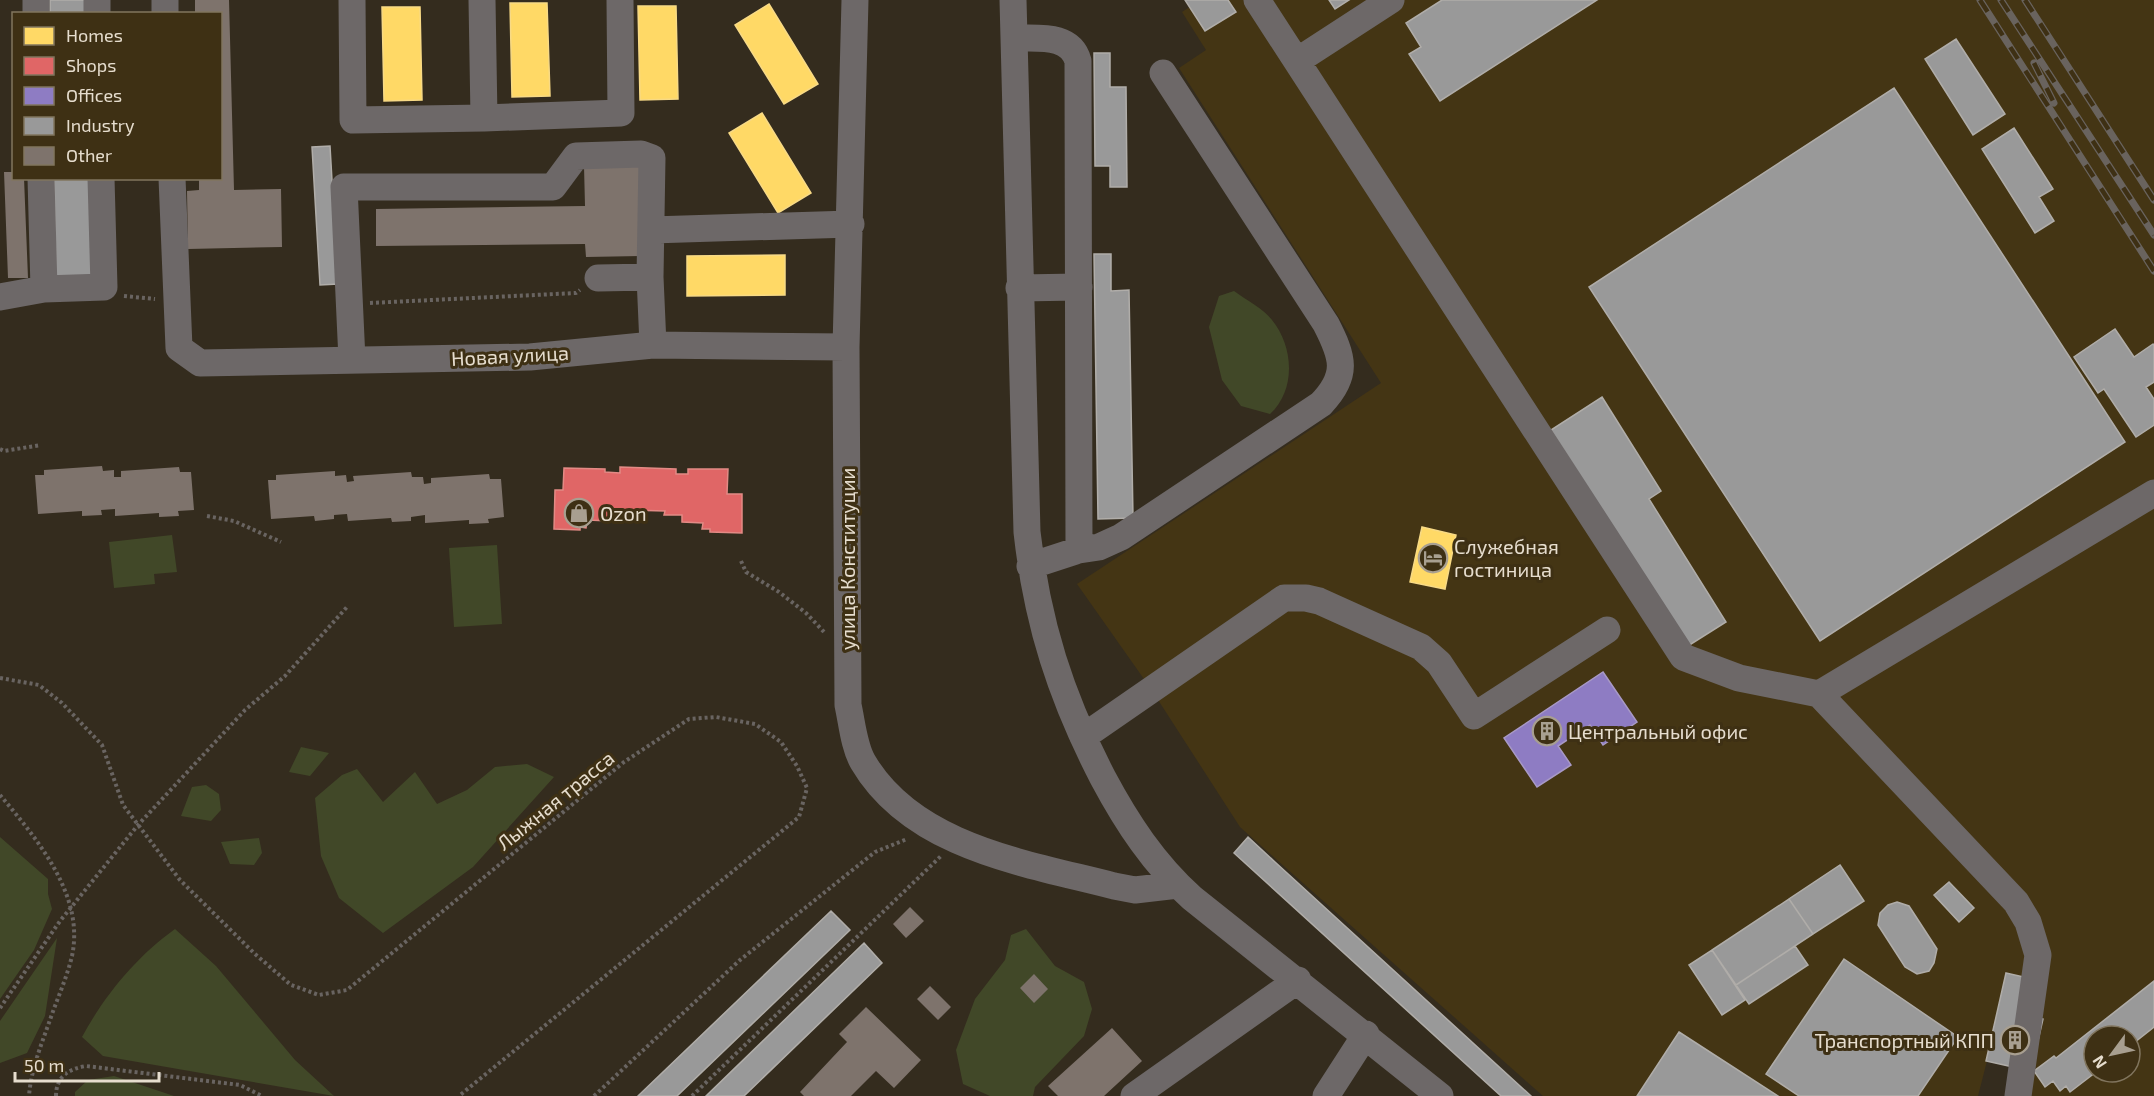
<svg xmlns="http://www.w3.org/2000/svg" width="2154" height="1096" font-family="'Exo 2',sans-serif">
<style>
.built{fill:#443514;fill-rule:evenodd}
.green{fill:#414828}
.homes{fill:#ffd966;stroke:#f8da85;stroke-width:1.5}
.shops{fill:#e06666;stroke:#e28a85;stroke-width:1.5}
.offices{fill:#8e7cc3;stroke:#a899c6;stroke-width:1.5}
.industry{fill:#999;stroke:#b0ada9;stroke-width:1.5}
.building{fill:#7e736c}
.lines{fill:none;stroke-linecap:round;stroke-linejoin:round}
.path{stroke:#696461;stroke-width:4;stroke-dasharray:3 3;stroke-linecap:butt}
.minor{stroke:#6d6868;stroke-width:27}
.rail-casing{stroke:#69635e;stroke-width:7}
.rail{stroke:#3e3014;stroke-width:4.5;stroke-dasharray:14;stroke-linecap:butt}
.labels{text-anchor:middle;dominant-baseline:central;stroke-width:6;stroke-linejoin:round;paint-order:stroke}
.street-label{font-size:20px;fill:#e6ddce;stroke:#3e3014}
.poi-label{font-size:20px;fill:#e6ddce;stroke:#3e3014;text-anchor:start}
</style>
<rect width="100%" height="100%" fill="#342c1e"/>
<path class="built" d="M1200,0H2154V1096H2027L2031,1071L1987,1061L1978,1096H1543L1240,827L1151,689L1077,584L1381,383L1179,68L1206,50L1182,12ZM2094,1036H2130V1072H2094Z"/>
<path class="green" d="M1234,291C1246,300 1263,308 1272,320C1294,347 1296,390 1270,414L1241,406L1222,380L1209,327L1219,296Z
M172,535L177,572L154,574L155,584L114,588L109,542Z
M497,545L502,624L454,627L449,548Z
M301,747L329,753L310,776L289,772Z
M527,764L554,777L473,867L383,933L339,898L321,856L315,798L342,775L357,769L383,802L415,772L437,804L467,790L495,767Z
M206,785L219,794L221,810L211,821L181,816L192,787Z
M0,837L48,879V894L52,909L34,950L0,999Z
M259,838L262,853L254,865L230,864L221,842Z
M175,929L216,966L295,1060L334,1096L103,1056L82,1037C104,996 137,956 175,929Z
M1026,929L1055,966L1084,982L1092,1009L1084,1036L1035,1087L1033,1096H990L963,1084L956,1050L975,999L1005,960L1011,935Z
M57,938L45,1016L27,1053L0,1063V1021Z
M114,1076L174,1096H176H75V1092L88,1080Z"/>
<path class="homes" d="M510,3H547L550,96L512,97Z
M769,4L818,84L784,104L735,25Z
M638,6H676L678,99L640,100Z
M382,7H420L422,100L384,101Z
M762,113L811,193L778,213L729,133Z
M785,255V295L687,296V256Z
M1422,527L1456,535L1445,589L1410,582Z"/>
<path class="shops" d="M620,467L676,469V474H688V469H728L727,494H742V533L710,532V529H702L703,523L682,522V515H664L665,511L628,510V516L610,515V521L587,520L586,528L580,527V530L554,529L555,490H563L564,468L605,469V472L620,473Z"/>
<path class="offices" d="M1603,672L1637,722L1603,745L1590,725L1558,746L1571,765L1537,787L1504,738Z"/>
<path class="industry" d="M50,0H86V14H50Z
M1185,0H1228L1236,12L1205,31Z
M1329,0H1349L1335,9Z
M1442,0H1597L1440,101L1409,54L1421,47L1406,23Z
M1956,39L2005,114L1973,135L1925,59Z
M1094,53H1110V87H1126L1127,187H1110V166H1095Z
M1894,88L2125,442L1820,641L1589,287Z
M2014,128L2053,189L2039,197L2054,221L2035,233L1982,149Z
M330,146L338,284L320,285L312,147Z
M54,178H90L92,278H56Z
M1094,254H1111V291L1129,290L1133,518L1098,519Z
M2115,329L2134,357L2153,344L2154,346V382L2146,387L2154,399V425L2136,437L2104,389L2098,393L2074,357Z
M1602,397L1661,491L1649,499L1726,622L1688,646L1551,430Z
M1248,837L1275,862L1531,1096H1501L1234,853Z
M1840,865L1864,901L1813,934L1789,899Z
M1949,882L1974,908L1959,922L1934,895Z
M1789,899L1813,934L1736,985L1712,950Z
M1897,902L1909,906L1937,949L1934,963L1929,971L1917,974L1905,967L1878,925L1880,913L1888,905Z
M831,911L850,930L677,1096H638Z
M864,943L882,963L744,1096H706Z
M1795,946L1808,965L1749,1004L1736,985Z
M1712,950L1745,1000L1722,1015L1689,965Z
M1844,959L1958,1037L1918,1096H1799L1766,1074Z
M2006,973L2024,977L2022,1014L2043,1019L2031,1071L1986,1061Z
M2154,981V1027L2130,1046V1036H2094V1072H2096L2070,1092L2066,1086L2060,1091L2053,1081L2045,1087L2034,1071L2054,1056L2056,1058Z
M1679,1032L1778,1096H1637Z"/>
<path class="building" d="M195,0H229L234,190L281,189L282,247L188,249L187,191L199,190V178H220V14H195Z
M584,166H640L641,256L586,257L585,244L376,246V209L585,206Z
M4,172H14V178H24L28,278H8Z
M102,466L103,471L114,470V477H121V471L179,467L180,472H191L194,510L178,511L179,516L159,517V513L115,516V509L101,510L102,515L82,516V511L38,514L35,475H44V470Z
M335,471V476L346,475L347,482L354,481L353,476L411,472L412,477H423L424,484L431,483V478L489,474L490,479H501L504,517L488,519L489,523L469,524V520L425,523V515L411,517V521L392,522L391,518L348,521L347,514L334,515V519L315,521L314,516L271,519L268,480H276V475Z
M910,907L924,921L906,938L893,924Z
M1034,974L1048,989L1034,1003L1020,988Z
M930,986L951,1007L938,1020L917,999Z
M866,1007L921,1060L894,1088L876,1071L851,1096H804L800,1092L847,1042L839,1034Z
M1112,1028L1142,1061L1104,1096H1058L1048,1086Z"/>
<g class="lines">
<path class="path" d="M124,296L155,299
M370,303L576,293L580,290
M0,449L4,451L41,445
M207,516L234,521L281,542
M741,561L746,572L779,592L806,613L825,633
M0,678L39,685L62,703L102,745L123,805L180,880L255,954L291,985L319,995L347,990L624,762L689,719L716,717L755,724L781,742L797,766L807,788L799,817L459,1096
M0,795C37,839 85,895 72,956C67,977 58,997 51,1017C42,1043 31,1069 29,1096
M0,1008L60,921L138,825L245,710L285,676L347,607
M56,1096C56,1077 68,1069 86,1066L240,1085L262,1096
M594,1096L740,960L875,852L907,839
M692,1096L941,856"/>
<path class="minor" d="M36,0V14
M97,0V14
M165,0V14
M352,0L353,120L484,118
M482,0L484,118L621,113L620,0
M855,0L846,347L848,705C852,723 854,747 863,762C913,847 1025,863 1114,886L1135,890L1178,885
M1013,0L1027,532C1037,623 1061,697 1103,778C1127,823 1154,864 1192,898L1440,1096
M1257,0L1683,657L1739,678L1819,694L2016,902L2028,922L2038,955L2018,1096
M1014,38C1037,39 1070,33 1078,61L1079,550
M1297,61L1391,0
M41,178L44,289
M172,178L179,348L200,363L530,357L653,345L846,347
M651,230L851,224
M598,278L650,277
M1019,288L1079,287
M0,297L44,289L104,287L101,178
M352,360L344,187H553L576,156L641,154L652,158L650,277L653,345
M1030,566L1079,550L1099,547L1121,537L1321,404C1349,375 1343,357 1326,324L1163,73
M1819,694L2154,493
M1083,737L1284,598H1306L1319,601L1421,647L1439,663L1474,716L1607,630
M1134,1096L1298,980
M1326,1096L1366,1034"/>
<g class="rail-casing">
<path id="rail" d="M1980,0L2154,271
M2001,0L2154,235
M2025,0L2154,200
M2034,63L2054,103"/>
</g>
<use href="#rail" class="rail"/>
</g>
<defs>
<g id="shop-ring" transform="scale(1.5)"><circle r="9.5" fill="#3e3014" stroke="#a89f90" stroke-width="1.5"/><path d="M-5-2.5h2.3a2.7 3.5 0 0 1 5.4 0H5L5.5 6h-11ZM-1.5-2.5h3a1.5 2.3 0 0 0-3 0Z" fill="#a89f90"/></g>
<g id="hotel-ring" transform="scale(1.5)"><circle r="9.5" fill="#3e3014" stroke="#a89f90" stroke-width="1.5"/><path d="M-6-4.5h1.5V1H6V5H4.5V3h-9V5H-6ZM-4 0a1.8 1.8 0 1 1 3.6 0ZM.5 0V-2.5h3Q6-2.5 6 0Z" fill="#a89f90"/></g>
<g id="building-ring" transform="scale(1.5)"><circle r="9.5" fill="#3e3014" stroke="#a89f90" stroke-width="1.5"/><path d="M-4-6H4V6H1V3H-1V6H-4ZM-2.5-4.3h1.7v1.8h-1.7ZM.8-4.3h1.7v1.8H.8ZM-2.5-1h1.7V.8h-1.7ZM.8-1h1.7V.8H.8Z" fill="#a89f90"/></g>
</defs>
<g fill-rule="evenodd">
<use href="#shop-ring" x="579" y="513"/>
<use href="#hotel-ring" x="1433" y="558"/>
<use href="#building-ring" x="1547" y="731"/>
<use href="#building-ring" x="2015" y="1040"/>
</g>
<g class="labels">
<g class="street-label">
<text transform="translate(510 355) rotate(-3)">Новая улица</text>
<text transform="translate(847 559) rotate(-90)">улица Конституции</text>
<text transform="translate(555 800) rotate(-39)">Лыжная трасса</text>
</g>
<g class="poi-label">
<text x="600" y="513">Ozon</text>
<text x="1454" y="546">Служебная<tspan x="1454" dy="23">гостиница</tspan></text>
<text x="1568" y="731">Центральный офис</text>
<text x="1994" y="1040" text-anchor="end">Транспортный КПП</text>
</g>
</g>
<rect x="12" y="12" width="210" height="168" fill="#3e3014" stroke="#81755e" stroke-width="1.5"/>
<rect x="24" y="27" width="30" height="18" fill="#ffd966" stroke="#81755e" stroke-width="1.5"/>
<text x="66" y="42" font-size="18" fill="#e6ddce">Homes</text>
<rect x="24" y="57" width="30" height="18" fill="#e06666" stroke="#81755e" stroke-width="1.5"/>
<text x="66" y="72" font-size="18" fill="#e6ddce">Shops</text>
<rect x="24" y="87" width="30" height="18" fill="#8e7cc3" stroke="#81755e" stroke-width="1.5"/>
<text x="66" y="102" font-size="18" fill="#e6ddce">Offices</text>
<rect x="24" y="117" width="30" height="18" fill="#999999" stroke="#81755e" stroke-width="1.5"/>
<text x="66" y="132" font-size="18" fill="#e6ddce">Industry</text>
<rect x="24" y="147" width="30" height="18" fill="#7e736c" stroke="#81755e" stroke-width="1.5"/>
<text x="66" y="162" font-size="18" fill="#e6ddce">Other</text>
<g transform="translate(2112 1054) rotate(237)"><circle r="28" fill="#3e3014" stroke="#81755e" stroke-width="1.5"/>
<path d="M0-4.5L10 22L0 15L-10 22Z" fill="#a89f90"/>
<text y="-9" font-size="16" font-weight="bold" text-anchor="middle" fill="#e6ddce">N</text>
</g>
<path d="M15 1072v9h144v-9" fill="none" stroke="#e6ddce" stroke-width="3"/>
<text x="24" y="1072" font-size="18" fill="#e6ddce" stroke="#3e3014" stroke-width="4.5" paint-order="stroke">50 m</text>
</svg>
